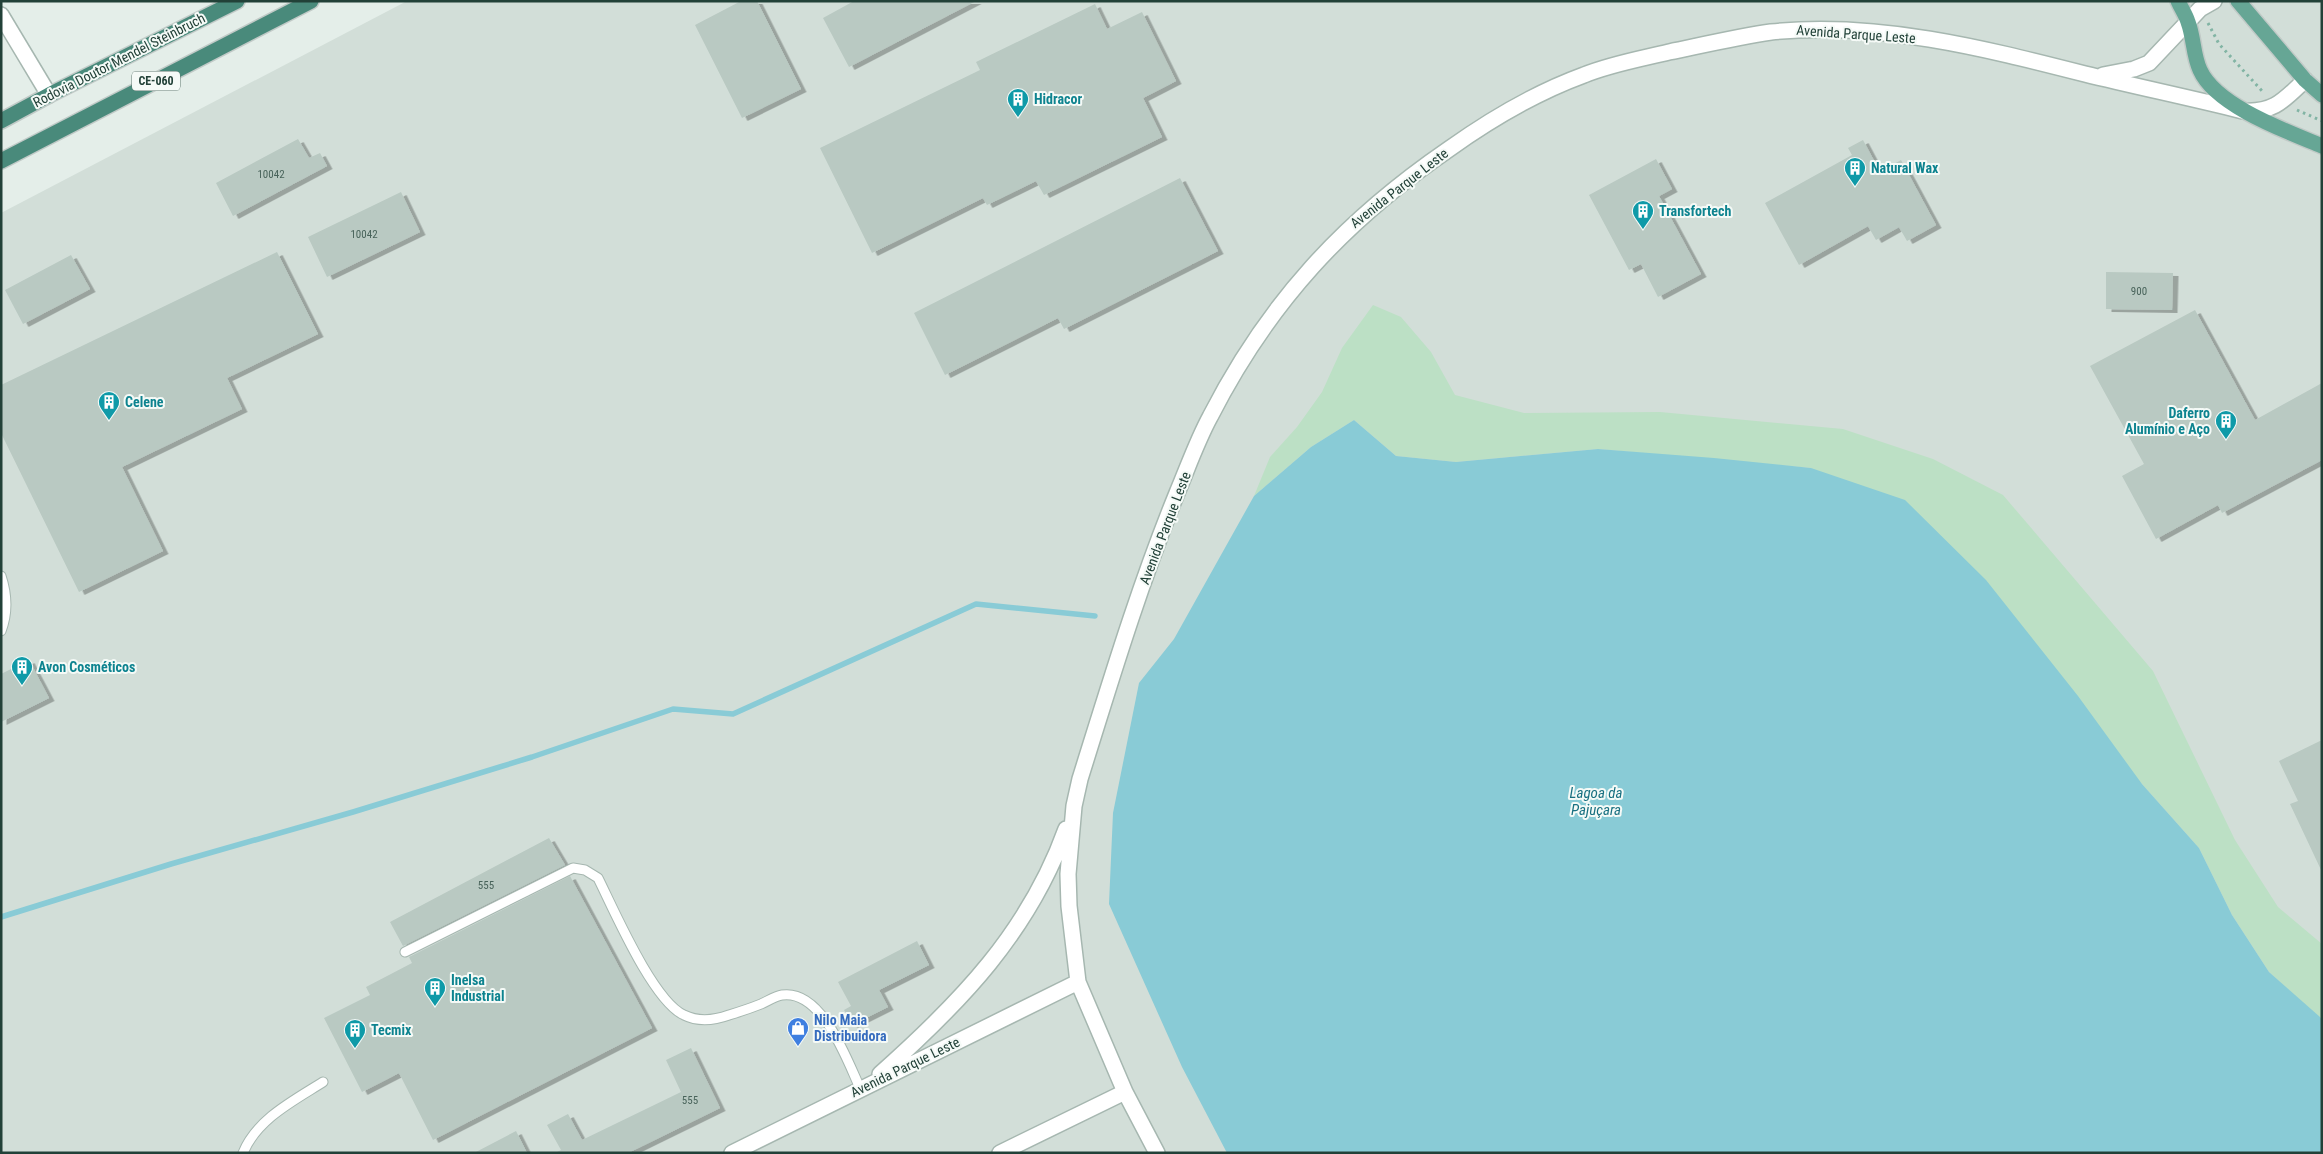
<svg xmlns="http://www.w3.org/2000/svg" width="2323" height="1154" font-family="'Roboto Condensed',sans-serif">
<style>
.built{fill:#d2ded8}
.green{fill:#bce0c5}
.water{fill:#89cbd6}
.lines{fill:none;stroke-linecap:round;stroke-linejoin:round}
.stream{stroke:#89cbd6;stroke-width:5.5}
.building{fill:#b9c9c2;filter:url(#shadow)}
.service-casing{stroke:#a6b7b0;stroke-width:11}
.minor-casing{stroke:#a6b7b0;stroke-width:18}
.tertiary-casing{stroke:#a6b7b0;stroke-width:18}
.primary-casing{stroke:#c1cac7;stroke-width:18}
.trunk-casing{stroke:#c1cac7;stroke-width:18}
.path{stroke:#82b4a4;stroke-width:3;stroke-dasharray:2.5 4;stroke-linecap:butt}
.service{stroke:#fff;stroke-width:9}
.minor{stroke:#fff;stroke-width:15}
.tertiary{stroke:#fff;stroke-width:15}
.primary{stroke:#66a695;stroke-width:15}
.trunk{stroke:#498a7b;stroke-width:15}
.labels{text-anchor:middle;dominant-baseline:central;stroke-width:4;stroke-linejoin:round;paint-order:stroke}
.number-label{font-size:11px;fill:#48635a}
.shield{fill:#f5faf7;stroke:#617871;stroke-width:1}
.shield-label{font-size:12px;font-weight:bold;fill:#224138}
.street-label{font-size:14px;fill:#224138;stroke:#f5faf7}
.culture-label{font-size:14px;font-weight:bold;fill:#0d838f;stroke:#f5faf7;text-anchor:start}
.shop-label{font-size:14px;font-weight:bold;fill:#366cbe;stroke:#f5faf7;text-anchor:start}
.water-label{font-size:15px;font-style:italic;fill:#187081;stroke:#f5faf7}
</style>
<defs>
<filter id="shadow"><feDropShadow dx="5.5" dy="3" stdDeviation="0" flood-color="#0004"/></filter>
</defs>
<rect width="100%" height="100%" fill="#e4eee9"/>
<path class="built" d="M407,1H2322V1153H1V213Z"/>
<path class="green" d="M1373,305L1401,317L1431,352L1455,395L1524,413L1660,412L1843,429L1933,459L2003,495L2153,671L2235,840L2278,907L2322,944V1020L2269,972L2232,915L2199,848L2142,784L1811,468L1598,449L1456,462L1396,456L1354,420L1311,447L1254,496L1270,457L1297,427L1322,392L1342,348Z"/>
<path class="water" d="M1354,420L1396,456L1456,462L1598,449L1714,458L1811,468L1905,500L1986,580L2078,696L2142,784L2199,848L2232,915L2269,972L2320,1017L2322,1020V1153H1227L1182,1067L1109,904L1113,813L1139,683L1174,639L1254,496L1311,447Z"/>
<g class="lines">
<path class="stream" d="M1,917L171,864L353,812L532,757L673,709L733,714L976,604L1095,616"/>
</g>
<path class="building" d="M741,1H757L801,89L742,118L695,25Z
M854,1H976L849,67L823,18Z
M1095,4L1107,29L1142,12L1176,81L1143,98L1162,137L1044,195L1036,181L987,205L983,198L872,253L820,148L980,70L976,62Z
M298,139L309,158L320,153L327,166L233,216L216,183Z
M1863,140L1880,172L1901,160L1936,225L1907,241L1899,227L1876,240L1868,226L1799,265L1765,203L1852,155L1848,148Z
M1656,159L1672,189L1659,196L1701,274L1658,297L1641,264L1629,270L1589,195Z
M1180,178L1218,251L1064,329L1058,318L945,375L914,313Z
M401,192L420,232L327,277L308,237Z
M277,252L318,334L227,378L242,409L122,467L163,551L79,592L1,433V385Z
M71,255L90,289L23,324L5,290Z
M2106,272L2173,273L2172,310L2106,309Z
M2195,310L2255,420L2322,383V460L2222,513L2218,505L2156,539L2122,476L2144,464L2090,366Z
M29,660L49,698L1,722V674Z
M2322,740V872L2290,804L2298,801L2279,761Z
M549,838L565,865L403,946L390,922Z
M570,876L652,1028L433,1140L399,1073L362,1092L324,1018L370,995L366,987L412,963L409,957Z
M917,941L929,965L879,990L888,1007L852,1025L844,1010L851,1006L838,982Z
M691,1048L720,1108L628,1153H555L561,1150L547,1125L568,1114L582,1140L681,1092L666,1060Z
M516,1131L527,1153H474Z"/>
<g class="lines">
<g class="service-casing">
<path id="service" d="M1,576C7,594 8,613 1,631
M405,952L573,868L585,870L598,878C614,910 653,1001 684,1015C698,1022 715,1020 729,1015C739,1012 751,1008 761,1004C768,1001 775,996 782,995C822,989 847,1060 860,1088
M243,1153C257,1119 293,1101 323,1082"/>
</g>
<g class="minor-casing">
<path id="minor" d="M1,15L49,95"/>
</g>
<g class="tertiary-casing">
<path id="tertiary" d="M2103,75L2134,69L2149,63L2200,9L2214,1
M880,1074C960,1003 1029,932 1066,829
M732,1153L1078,982
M1000,1153L1125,1092
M1157,1153L1125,1092L1078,982L1069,906L1068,874L1074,806L1080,779C1110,683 1139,586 1177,493C1188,467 1197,441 1210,417C1268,303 1344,221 1449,149C1491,119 1535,93 1584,75C1611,64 1640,59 1669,52C1703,45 1737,37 1771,32C1877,21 1983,48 2085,74C2138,87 2191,98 2243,111C2274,113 2284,100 2305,80"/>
</g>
<g class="primary-casing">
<path id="primary" d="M2178,1C2181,8 2186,15 2188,22C2194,38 2193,55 2200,70C2216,106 2286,131 2322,146
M2238,1L2305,80L2322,95"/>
</g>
<g class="trunk-casing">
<path id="trunk" d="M1,121L49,95L237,1
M1,161L311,1"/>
</g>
<path class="path" d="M2208,23L2219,44L2263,92
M2297,110L2322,121"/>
<use href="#service" class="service"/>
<use href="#minor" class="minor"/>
<use href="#tertiary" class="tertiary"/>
<use href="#primary" class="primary"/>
<use href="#trunk" class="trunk"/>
</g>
<defs>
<g id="building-pin" transform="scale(1.125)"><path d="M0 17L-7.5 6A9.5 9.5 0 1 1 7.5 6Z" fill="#0f9aa8" stroke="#f5faf7"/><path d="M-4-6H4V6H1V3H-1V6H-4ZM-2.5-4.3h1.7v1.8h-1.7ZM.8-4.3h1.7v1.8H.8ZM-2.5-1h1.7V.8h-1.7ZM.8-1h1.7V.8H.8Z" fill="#fff"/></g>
<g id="shop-pin" transform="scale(1.125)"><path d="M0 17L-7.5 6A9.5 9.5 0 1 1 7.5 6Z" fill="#3f7fe0" stroke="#f5faf7"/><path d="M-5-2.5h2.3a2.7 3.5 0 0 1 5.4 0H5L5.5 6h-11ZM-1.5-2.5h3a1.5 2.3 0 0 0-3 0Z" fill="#fff"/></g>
</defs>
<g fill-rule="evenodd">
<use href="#building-pin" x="1018" y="99"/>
<use href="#building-pin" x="1855" y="168"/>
<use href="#building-pin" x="1643" y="211"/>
<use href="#building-pin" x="109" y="402"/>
<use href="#building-pin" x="2226" y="421"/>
<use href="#building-pin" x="22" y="667"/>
<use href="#building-pin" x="435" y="988"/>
<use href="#shop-pin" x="798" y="1028"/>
<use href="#building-pin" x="355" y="1030"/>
</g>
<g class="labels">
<g class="number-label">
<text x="271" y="174">10042</text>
<text x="364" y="234">10042</text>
<text x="2139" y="291">900</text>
<text x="486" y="885">555</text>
<text x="690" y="1100">555</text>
</g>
<rect class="shield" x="132" y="71.5" width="48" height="19" rx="4"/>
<g class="shield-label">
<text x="156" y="81">CE-060</text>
</g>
<g class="street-label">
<text transform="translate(1856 34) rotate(4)">Avenida Parque Leste</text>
<text transform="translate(119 60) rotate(-27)">Rodovia Doutor Mendel Steinbruch</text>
<text transform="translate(1399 188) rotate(-38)">Avenida Parque Leste</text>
<text transform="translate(1165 528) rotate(-69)">Avenida Parque Leste</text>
<text transform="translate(905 1067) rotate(-26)">Avenida Parque Leste</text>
</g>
<g class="culture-label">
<text x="1034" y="99">Hidracor</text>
<text x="1871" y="168">Natural Wax</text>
<text x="1659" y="211">Transfortech</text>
<text x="125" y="402">Celene</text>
<text x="2210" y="413" text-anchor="end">Daferro<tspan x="2210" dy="16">Alumínio e Aço</tspan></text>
<text x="38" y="667">Avon Cosméticos</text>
<text x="451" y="980">Inelsa<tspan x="451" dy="16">Industrial</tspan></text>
<text x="371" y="1030">Tecmix</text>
</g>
<g class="shop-label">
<text x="814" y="1020">Nilo Maia<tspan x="814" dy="16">Distribuidora</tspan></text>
</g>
<g class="water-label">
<text x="1596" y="793">Lagoa da<tspan x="1596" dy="17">Pajuçara</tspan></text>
</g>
</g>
<rect width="2323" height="1154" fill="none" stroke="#224138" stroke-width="5"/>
</svg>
